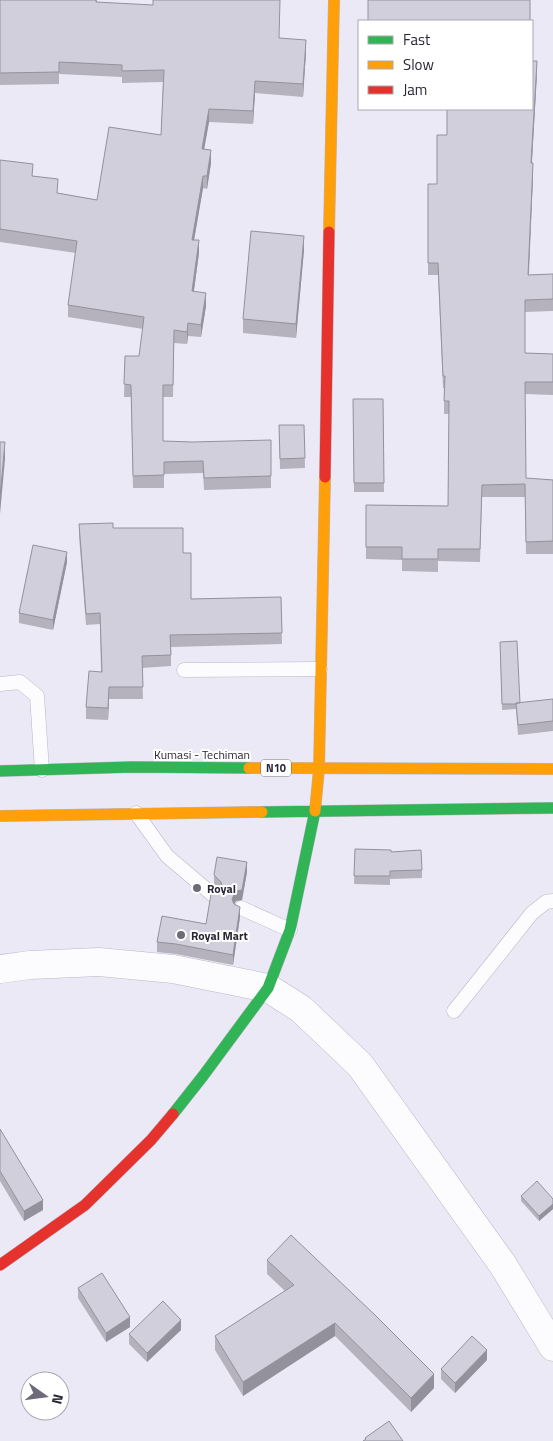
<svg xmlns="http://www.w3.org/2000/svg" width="553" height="1441" font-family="'Titillium Web',sans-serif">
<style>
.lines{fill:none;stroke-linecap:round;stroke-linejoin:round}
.lane-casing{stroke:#bab7c5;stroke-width:15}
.street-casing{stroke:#bab7c5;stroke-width:29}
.fast-casing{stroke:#bab7c5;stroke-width:12}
.slow-casing{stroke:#bab7c5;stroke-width:12}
.jam-casing{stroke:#bab7c5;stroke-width:12}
.lane{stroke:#fcfcfe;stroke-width:14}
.street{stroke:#fcfcfe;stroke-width:28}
.fast{stroke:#30b455;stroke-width:11}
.slow{stroke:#ff9f0a;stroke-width:11}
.jam{stroke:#e5322d;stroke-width:11}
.wall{fill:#b5b2be}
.shaded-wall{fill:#93919b}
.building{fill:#d2cfdd;stroke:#93919b}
.poi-dot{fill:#6e6a7a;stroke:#fff;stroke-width:2}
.labels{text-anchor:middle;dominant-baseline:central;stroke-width:4;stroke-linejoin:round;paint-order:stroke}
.shield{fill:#fff;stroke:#6a6772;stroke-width:1}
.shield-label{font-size:11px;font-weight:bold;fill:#2a2636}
.street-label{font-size:12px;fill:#2a2636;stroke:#fff}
.poi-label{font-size:12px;font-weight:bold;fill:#2a2636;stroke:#fff;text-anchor:start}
</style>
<rect width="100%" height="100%" fill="#ece9f7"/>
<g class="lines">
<g class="lane-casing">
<path id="lane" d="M184,670L320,669
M0,684L20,682L37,696L42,770
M136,813L167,856L213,895
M241,908L290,930
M454,1011L532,913L546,902L553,901"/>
</g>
<g class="street-casing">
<path id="street" d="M0,969L30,965L99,962L173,969L268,988L301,1009L360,1065L503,1265L553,1347"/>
</g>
<g class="fast-casing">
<path id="fast" d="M0,771L132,767L249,768
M262,812L553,808
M173,1114L203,1076L268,988L290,930L315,811"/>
</g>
<g class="slow-casing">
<path id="slow" d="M329,232L334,0
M249,768L553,769
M315,811L319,769L325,477
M0,816L262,812"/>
</g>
<g class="jam-casing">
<path id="jam" d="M325,477L329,232
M0,1265L85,1205L151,1140L173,1114"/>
</g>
<use href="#lane" class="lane"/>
<use href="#street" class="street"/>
<use href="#fast" class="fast"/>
<use href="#slow" class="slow"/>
<use href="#jam" class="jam"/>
</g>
<path class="wall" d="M0,0H97V2L279,38L306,52L303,97L255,93L253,124L209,122L204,149L211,163L207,189L203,188L194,240L199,253L194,291L206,306L201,337L188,336L187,344L174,343L173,397H163V441L271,476V488L204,490L203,473L164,474V488H133L131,397H124L125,356H139L143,329L68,317V305L76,253L0,242V160L33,176L58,193L97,200L161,135L163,82L122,83V77L59,74V84L0,85Z
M537,73L532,163L533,176L529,275L553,274V311L525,312V353L553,354V395L525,394L526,478L553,480V554H526L525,497H482L480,562L438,561V572L402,571V560L366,559V505L448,506L449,414H444V388H443L438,275H428V197L437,184L447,135Z
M304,250L296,338L243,333V319Z
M353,399H383L384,492H354Z
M279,425H304L305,468L280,469Z
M79,524L113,528L183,553L191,599L281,597L282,644L171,647V666L142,668L143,699H109L108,720L86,719V707L101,672L100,624L86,625L79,536Z
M67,562L53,630L19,623V613Z
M500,642L520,703L553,699V731L518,735L516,709L502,710Z
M355,849L391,852L422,870V878L390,879V885L354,884Z
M247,872L242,900L236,901L234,904L240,917L233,965L176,954L157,952V942L206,924L215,893L220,890L214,885V875Z
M0,1129L43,1210L24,1221L0,1181Z
M521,1196L553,1199V1209L539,1221L521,1201Z
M267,1260L434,1388L411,1412L335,1336L243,1396L215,1350V1336L285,1291L267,1274Z
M78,1288L130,1327L106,1342L78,1298Z
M181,1330L147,1362L129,1344V1334Z
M487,1360L455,1393L441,1379V1369Z"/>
<path class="shaded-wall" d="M306,40V52L303,97V84Z
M537,61V73L531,176V163Z
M255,81V93L253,124V111Z
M209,109V122L202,161V149Z
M211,150V163L207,189V176Z
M533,163V176L528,287V275Z
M203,176V188L192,252V240Z
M304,236V250L296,338V324Z
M199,240V253L192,304V291Z
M206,293V306L201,337V325Z
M188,323V336L187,344V332Z
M5,442V459L0,514V497Z
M67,552V562L53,630V620Z
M109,687V699L108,720V708Z
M247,862V872L242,900L236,901L232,908V899Z
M240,907V917L233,965V955Z
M43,1200V1210L24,1221V1211Z
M553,1204V1209L539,1221V1216Z
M130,1317V1327L106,1342V1333Z
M181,1320V1330L147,1362V1353Z
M335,1323V1336L243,1396V1382Z
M487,1350V1360L455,1393V1383Z
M434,1374V1388L411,1412V1398Z"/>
<path class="building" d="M0,0H96V2L153,5V0H280L279,38L306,40L303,84L255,81L253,111L209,109L202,149L211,150L207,176H203L192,240H199L192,291L206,293L201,325L188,323L187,332L174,330L173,385H163V441L192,442L271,440V476L204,478L203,461L164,462V475L133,476L131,385L124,384L125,356H139L144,317L68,305L77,241L0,229V160L33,164L32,176L58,179L57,193L97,200L109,127L161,135L164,70L122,71V65L59,62V72L0,73Z
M368,0H530V21H368Z
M532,61H537L531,163H533L528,275L553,274V299L525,300V353L553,354V382H525L526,478L553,480V541L526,542L525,484L482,485L480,549H438V559H402V547H366V505L448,506L449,401H444L445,376H443L438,263H428V184H437V135H447V109H532Z
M251,231L304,236L296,324L243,319Z
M353,399H383L384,483H354Z
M279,425H304L305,458L280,459Z
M0,442H5L0,497Z
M113,523V528H183V553H191V599L281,597L282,633L170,635L171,655L142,656L143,687H109L108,708L86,707L89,671L102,672L100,613L86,614L79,524Z
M33,545L67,552L53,620L19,613Z
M517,641L520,703H516V704H502L500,642Z
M553,699V721L518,725L516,703Z
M355,849L391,850V852L421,850L422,870L390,871V876H354Z
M217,857L247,862L242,890L236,891L232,899L234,904L240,907L233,955L176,944L157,942L162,916L206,924L211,894L215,893L219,891L222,886L221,882L214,875Z
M0,1129L43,1200L24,1211L0,1171Z
M537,1181L553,1199V1204L539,1216L521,1196Z
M291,1235L375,1315L434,1374L411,1398L335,1323L243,1382L215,1336L294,1285L267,1260Z
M102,1273L130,1317L106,1333L78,1288Z
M163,1301L181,1320L147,1353L129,1334Z
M472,1336L487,1350L455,1383L441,1369Z
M389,1421L403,1441H363L366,1439L365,1438Z"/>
<g class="poi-dot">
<circle cx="197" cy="888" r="5"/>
<circle cx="181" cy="935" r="5"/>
</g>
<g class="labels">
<rect class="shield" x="261" y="759.5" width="30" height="17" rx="4"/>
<g class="shield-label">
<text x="276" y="768">N10</text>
</g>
<g class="street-label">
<text x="202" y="754">Kumasi - Techiman</text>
</g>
<g class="poi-label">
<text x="207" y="888">Royal</text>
<text x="191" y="935">Royal Mart</text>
</g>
</g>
<rect x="358" y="20" width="175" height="90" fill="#ffffff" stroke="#aaa8af"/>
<rect x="368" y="36" width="25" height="8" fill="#30b455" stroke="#aaa8af"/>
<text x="403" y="45" font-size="15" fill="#2a2636">Fast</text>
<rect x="368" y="61" width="25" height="8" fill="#ff9f0a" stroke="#aaa8af"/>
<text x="403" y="70" font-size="15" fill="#2a2636">Slow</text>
<rect x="368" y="86" width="25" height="8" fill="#e5322d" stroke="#aaa8af"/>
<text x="403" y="95" font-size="15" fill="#2a2636">Jam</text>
<g transform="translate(45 1396) rotate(104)"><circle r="24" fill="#ffffff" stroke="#aaa8af"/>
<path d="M0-4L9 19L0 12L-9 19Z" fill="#6e6a7a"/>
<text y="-8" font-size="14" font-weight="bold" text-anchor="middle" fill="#2a2636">N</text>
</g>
</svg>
